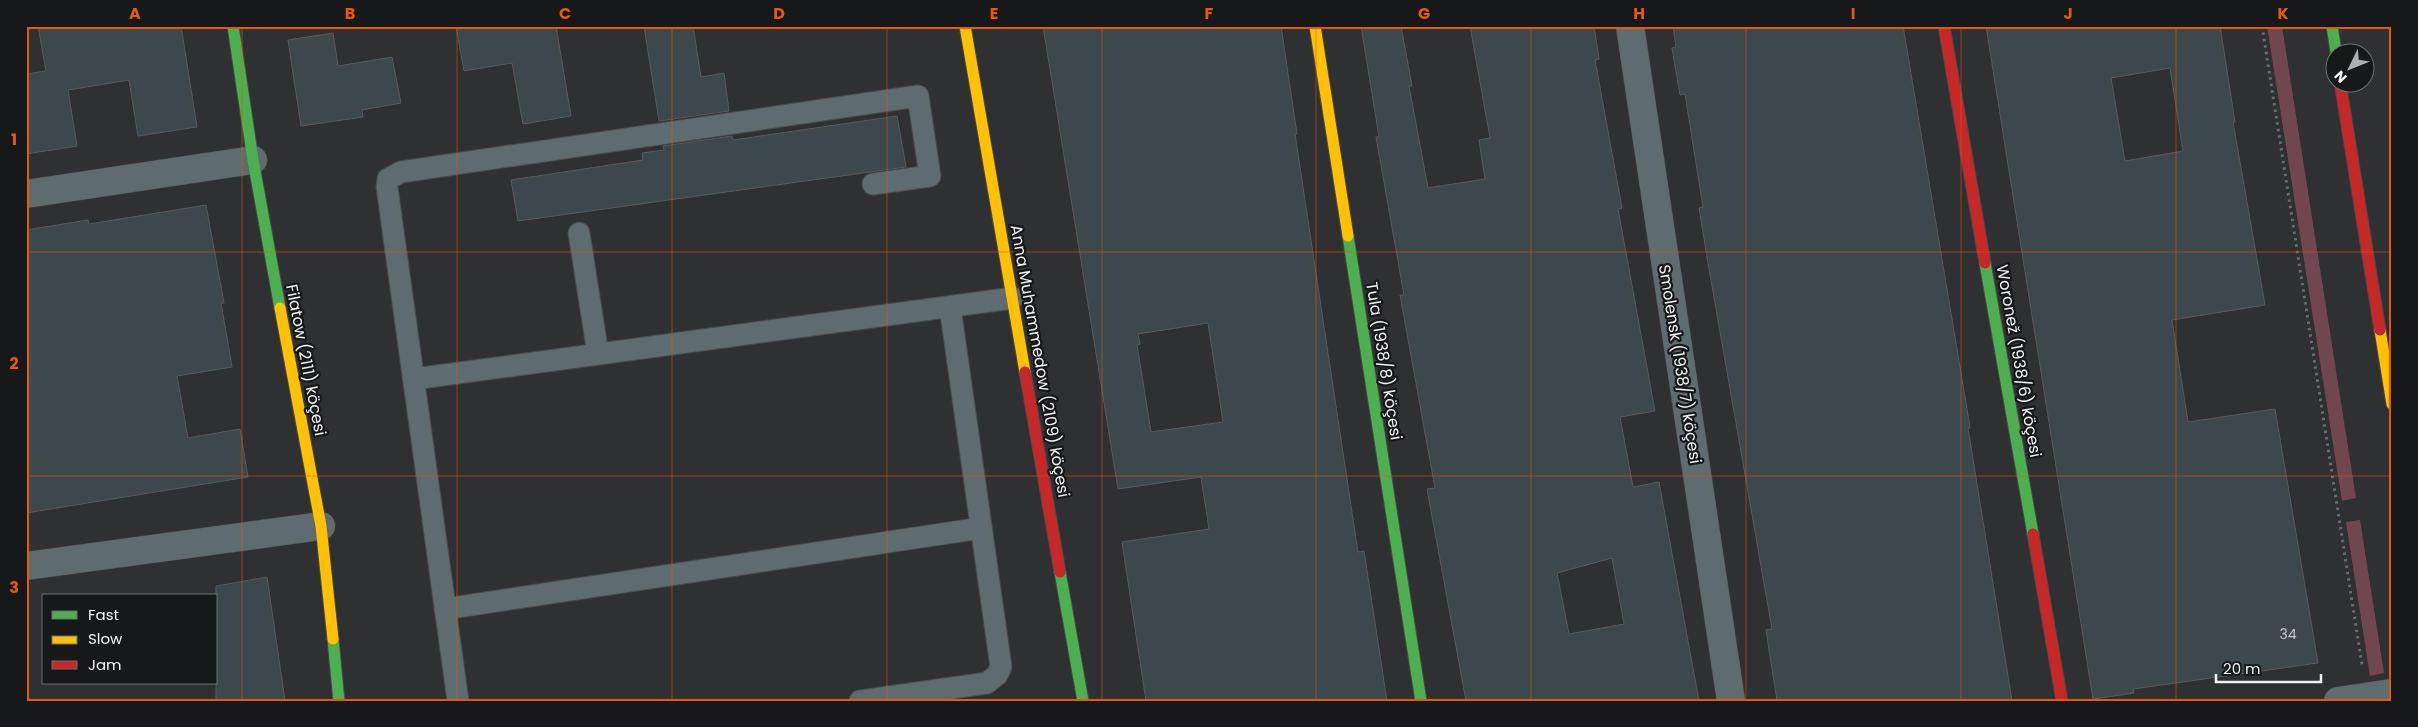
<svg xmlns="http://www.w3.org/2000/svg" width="2418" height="727" font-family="Poppins,sans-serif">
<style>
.green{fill:#714651}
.building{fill:#3c484c;stroke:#595a5b;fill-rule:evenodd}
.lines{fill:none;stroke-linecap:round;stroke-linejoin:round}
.lane-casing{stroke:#4a4b4b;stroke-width:23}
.street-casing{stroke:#4a4b4b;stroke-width:29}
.fast-casing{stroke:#4a4b4b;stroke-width:13}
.slow-casing{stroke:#4a4b4b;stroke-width:13}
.jam-casing{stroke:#4a4b4b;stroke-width:13}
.path{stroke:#656d70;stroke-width:3;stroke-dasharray:2.5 4;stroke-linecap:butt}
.lane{stroke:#5e6b6f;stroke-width:21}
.street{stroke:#5e6b6f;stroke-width:28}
.fast{stroke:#4caf50;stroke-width:11}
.slow{stroke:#ffc107;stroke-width:11}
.jam{stroke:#c62828;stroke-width:11}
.grid{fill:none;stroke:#e8590c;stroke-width:1;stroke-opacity:0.55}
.labels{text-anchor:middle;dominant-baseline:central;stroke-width:4.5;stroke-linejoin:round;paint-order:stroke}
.number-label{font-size:14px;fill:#c4c8ca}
.street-label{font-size:16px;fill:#f1f3f4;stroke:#171819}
.neatline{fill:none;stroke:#e8590c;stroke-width:2}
.grid-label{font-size:16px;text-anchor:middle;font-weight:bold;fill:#e8590c}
</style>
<rect width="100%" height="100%" fill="#2e3031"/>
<path class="green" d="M2267,26H2282L2356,498L2342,501Z
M2360,520L2384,673L2370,676L2346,522Z"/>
<path class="building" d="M38,26H181L197,127L138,136L129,80L68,90L77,146L26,154V74L46,71Z
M456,26H556L571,116L523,124L512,63L464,71Z
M644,26H693L701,77L724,73L729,111L659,121Z
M1043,26H1281L1297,134H1295L1358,552L1364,551L1387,701H1146L1122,542L1209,529L1201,477L1118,489ZM1208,323L1223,422L1151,432L1137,345L1140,344L1138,334Z
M1361,26H1401L1412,86H1409L1428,188L1485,179L1479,140L1490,138L1470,26H1594L1599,59L1595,60L1622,208L1618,209L1655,411L1620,417L1633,487L1659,482L1699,701H1466L1427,489L1435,488L1400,295H1404L1376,137H1379ZM1612,558L1624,624L1569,634L1557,573Z
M1673,26H1903L1966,403L1970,428H1968L2012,701H1777L1766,630L1772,629L1708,263L1699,208L1703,207L1685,94L1680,95L1672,48L1676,47Z
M1986,26H2220L2235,122H2233L2265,305L2172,320L2188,422L2275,409L2318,663L2133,689L2134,693L2093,699ZM2170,68L2183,151L2125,161L2111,78Z
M333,33L338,66L392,57L401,103L362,110L363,117L301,126L288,40Z
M897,116L906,167L518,221L511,180L643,160L642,153L664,150L663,146L732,136L733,140Z
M206,205L224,303H221L232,367L177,376L188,438L240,429L248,477L26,513V230L88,220L89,224Z
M267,577L285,701H216V586Z"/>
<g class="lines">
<g class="lane-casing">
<path id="lane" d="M579,233L598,354
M414,379L1013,298
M445,609L981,528
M458,701L387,187L388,179L401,172L918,96L930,176L873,184
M860,701L987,683L997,675L1001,667L950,307"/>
</g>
<g class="street-casing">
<path id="street" d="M1630,26L1731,701
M26,194L253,160
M26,566L321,526
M2338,701L2392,693"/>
</g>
<g class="fast-casing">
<path id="fast" d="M233,26L253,160L280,308
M2332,26L2336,52
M1348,236L1421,701
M1985,263L2033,534
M1060,572L1083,701
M333,639L339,701"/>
</g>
<g class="slow-casing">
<path id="slow" d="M965,26L1025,372
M1315,26L1348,236
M280,308L321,526L333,639
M2380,330L2392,404"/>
</g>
<g class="jam-casing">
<path id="jam" d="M1944,26L1985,263
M2340,82L2380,330
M1025,372L1060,572
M2033,534L2062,701"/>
</g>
<path class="path" d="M2262,26L2362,665"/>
<use href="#lane" class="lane"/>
<use href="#street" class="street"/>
<use href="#fast" class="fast"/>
<use href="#slow" class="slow"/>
<use href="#jam" class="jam"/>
</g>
<path class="grid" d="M242,26V701M457,26V701M672,26V701M887,26V701M1102,26V701M1316,26V701M1531,26V701M1746,26V701M1961,26V701M2176,26V701M26,252H2392M26,476H2392"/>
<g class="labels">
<g class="number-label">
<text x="2288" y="634">34</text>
</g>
<g class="street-label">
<text transform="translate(306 360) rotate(79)">Filatow (2111) köçesi</text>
<text transform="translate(1040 361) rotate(80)">Anna Muhammedow (2109) köçesi</text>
<text transform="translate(1384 361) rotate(81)">Tula (1938/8) köçesi</text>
<text transform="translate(2019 361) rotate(80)">Woronež (1938/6) köçesi</text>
<text transform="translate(1680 364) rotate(81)">Smolensk (1938/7) köçesi</text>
</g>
</g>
<rect width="2418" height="727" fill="none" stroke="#171819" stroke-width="55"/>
<rect x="42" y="594" width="175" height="90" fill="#171819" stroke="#6e7071"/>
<rect x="52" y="611" width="25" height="8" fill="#4caf50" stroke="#6e7071"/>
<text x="88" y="620" font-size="15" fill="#f1f3f4">Fast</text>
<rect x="52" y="636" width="25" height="8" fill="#ffc107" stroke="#6e7071"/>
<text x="88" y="644" font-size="15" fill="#f1f3f4">Slow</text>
<rect x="52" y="661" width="25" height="8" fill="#c62828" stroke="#6e7071"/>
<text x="88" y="670" font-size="15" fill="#f1f3f4">Jam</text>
<g transform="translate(2350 68) rotate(227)"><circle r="24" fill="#171819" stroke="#6e7071"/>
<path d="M0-4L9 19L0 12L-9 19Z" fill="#adafb0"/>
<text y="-8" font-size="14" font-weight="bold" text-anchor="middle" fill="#f1f3f4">N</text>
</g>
<path d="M2216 674v8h105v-8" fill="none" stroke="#f1f3f4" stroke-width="2.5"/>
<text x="2223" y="674" font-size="15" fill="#f1f3f4" stroke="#171819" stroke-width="4" paint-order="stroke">20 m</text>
<rect x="28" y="28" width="2362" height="672" class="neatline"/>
<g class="grid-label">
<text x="135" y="19">A</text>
<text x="350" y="19">B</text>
<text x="565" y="19">C</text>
<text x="779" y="19">D</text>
<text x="994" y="19">E</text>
<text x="1209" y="19">F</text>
<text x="1424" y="19">G</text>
<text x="1639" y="19">H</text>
<text x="1853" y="19">I</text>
<text x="2068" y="19">J</text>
<text x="2283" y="19">K</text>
<text x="14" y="145">1</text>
<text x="14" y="369">2</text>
<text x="14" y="593">3</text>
</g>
</svg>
